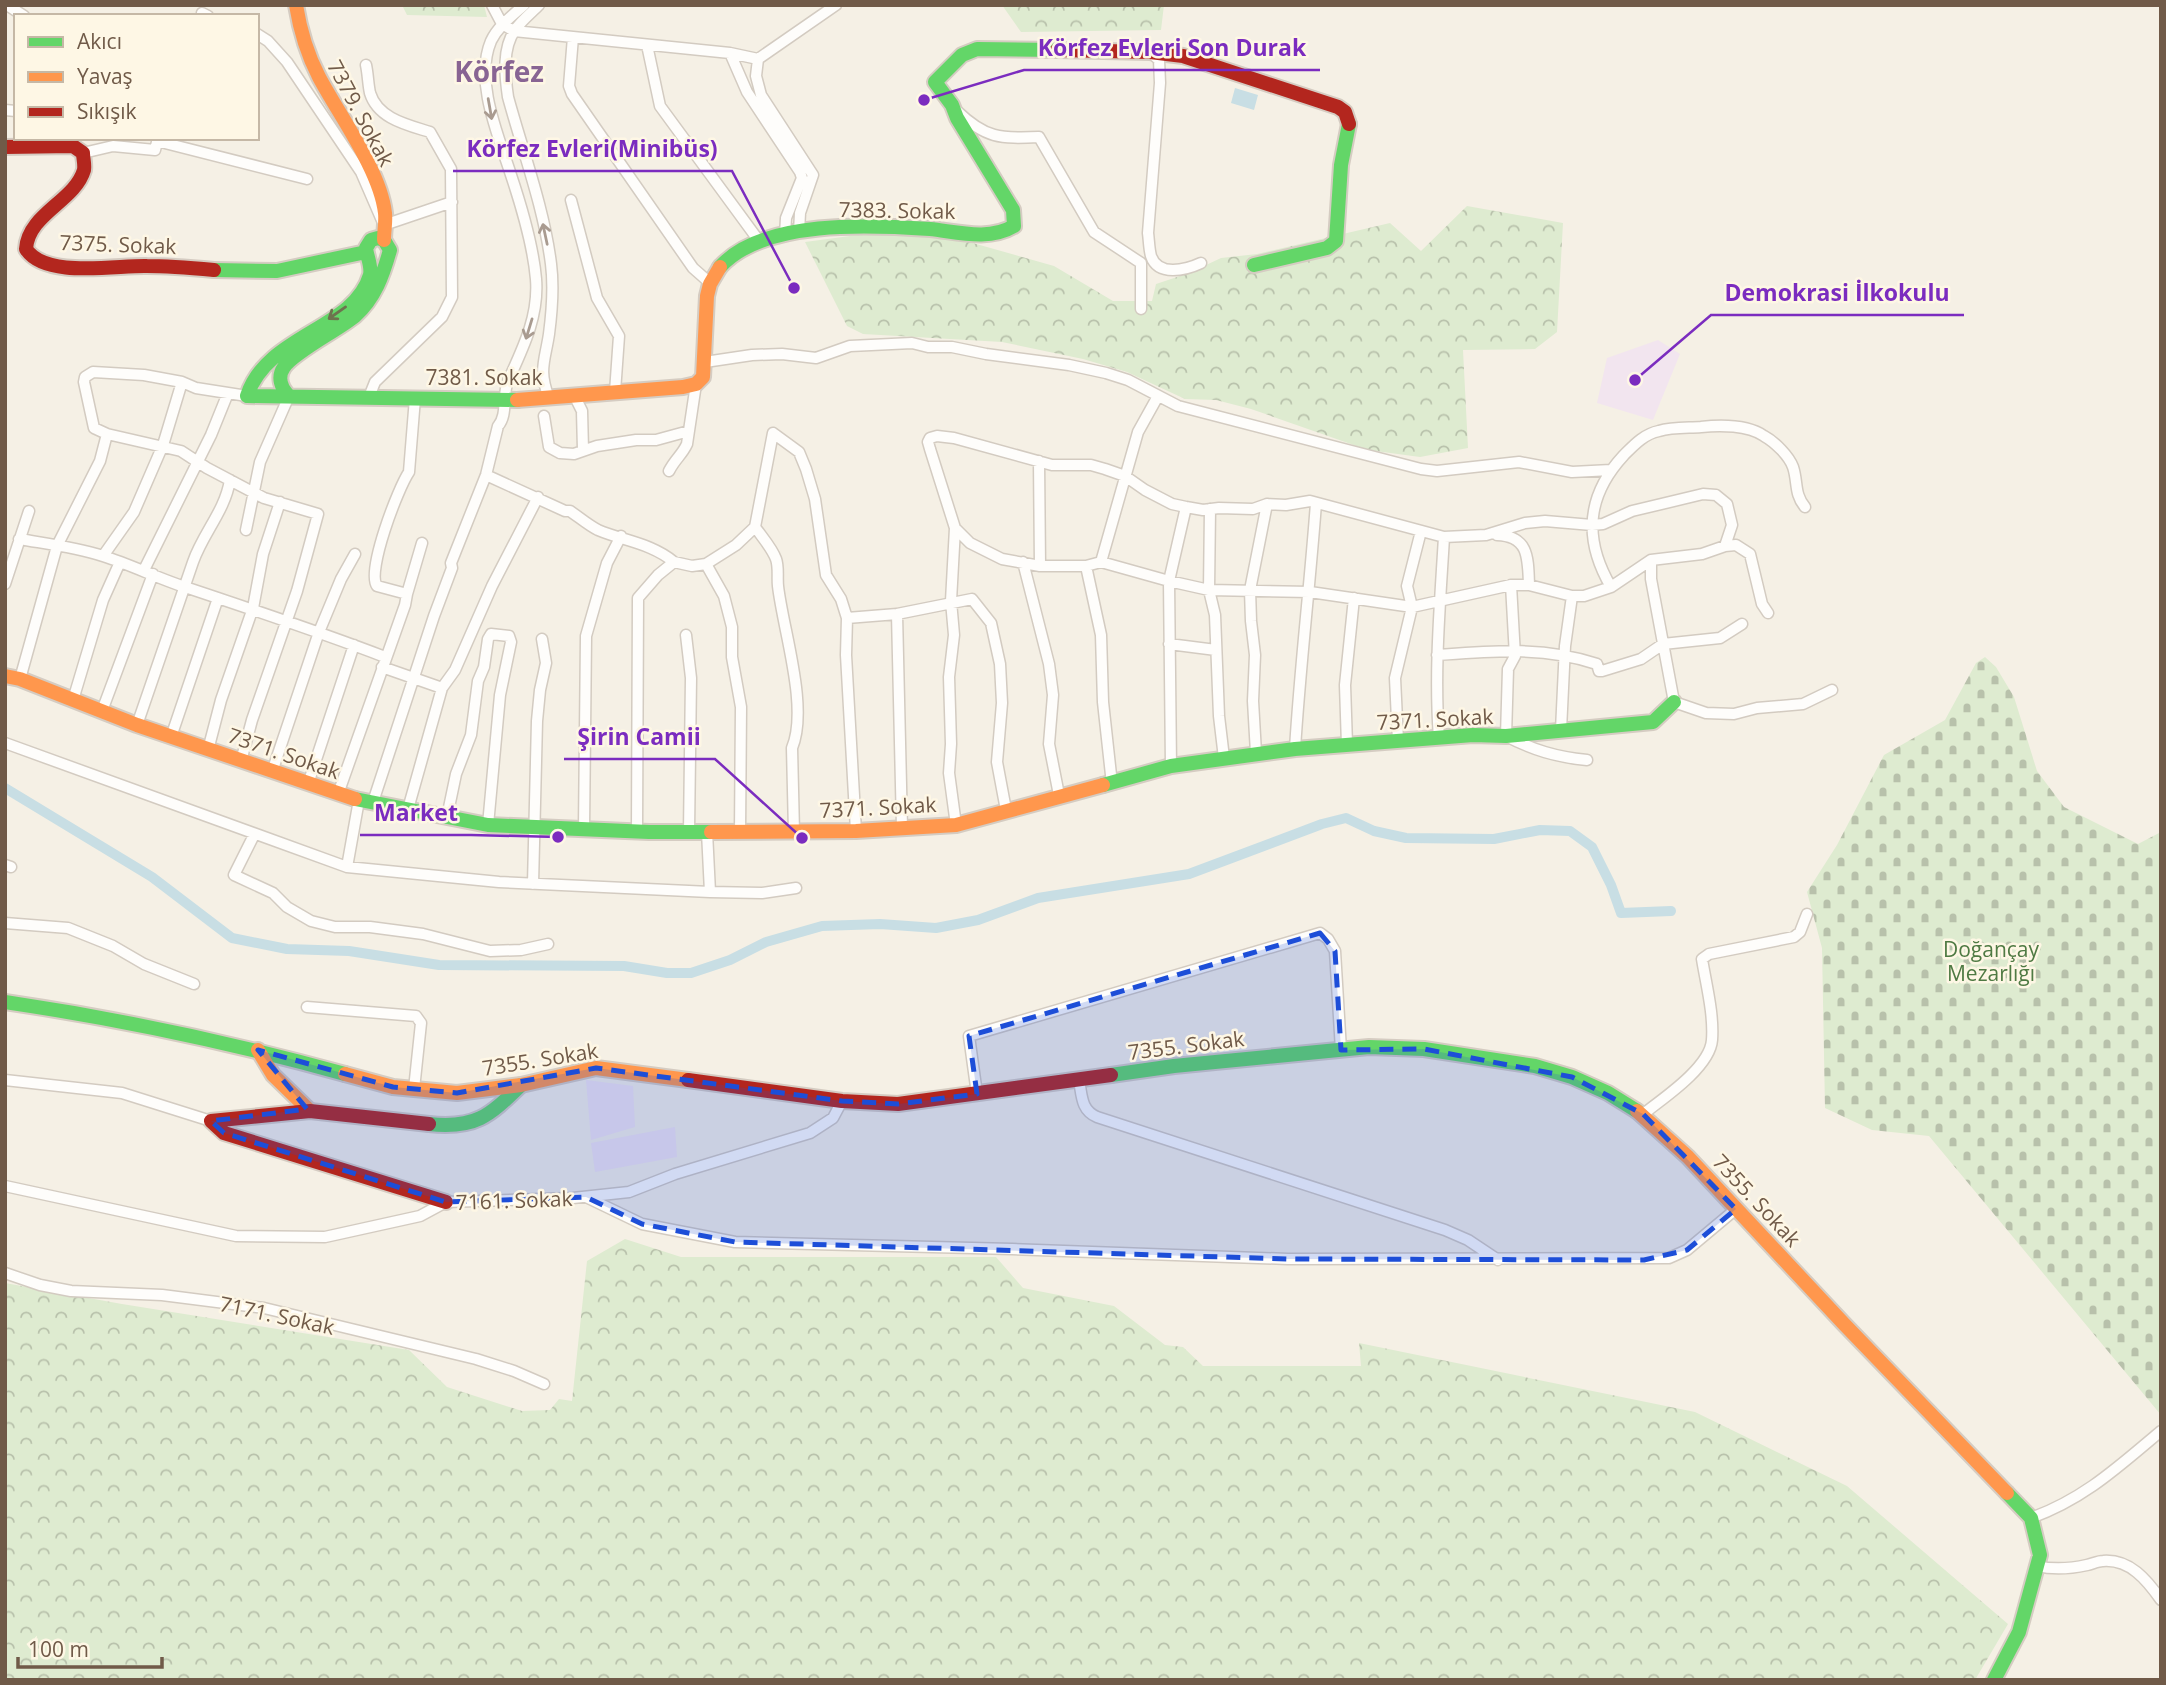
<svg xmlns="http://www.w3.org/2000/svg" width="2166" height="1685" font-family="'Open Sans',sans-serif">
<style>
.education{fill:#f2e5ef}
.forest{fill:url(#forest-crowns)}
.cemetery{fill:url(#cemetery-stones)}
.water{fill:#c8dee4}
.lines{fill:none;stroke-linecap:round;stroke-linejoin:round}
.canal{stroke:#c8dee4;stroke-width:10}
.street-casing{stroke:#d3cbc1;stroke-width:13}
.fast-casing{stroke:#d5ccc2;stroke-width:18}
.slow-casing{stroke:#d5ccc2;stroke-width:18}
.jam-casing{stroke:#d5ccc2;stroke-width:18}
.street{stroke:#fefdfb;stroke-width:10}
.fast{stroke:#63d668;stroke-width:14}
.slow{stroke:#ff974d;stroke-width:14}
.jam{stroke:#b3261e;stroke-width:14}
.oneway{stroke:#a99b90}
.oneway2{stroke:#6d734e}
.marked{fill:#1d4ed8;fill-opacity:0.2;stroke:#1d4ed8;stroke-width:5;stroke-dasharray:14 9;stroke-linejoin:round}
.labels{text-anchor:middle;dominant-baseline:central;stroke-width:5;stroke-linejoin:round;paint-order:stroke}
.street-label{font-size:21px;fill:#705a48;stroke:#fef7e5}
.park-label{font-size:21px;fill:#4f7a43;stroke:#fef7e5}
.district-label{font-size:28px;font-weight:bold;fill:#886493;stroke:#fef7e5}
.leader{fill:none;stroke:#7b2cbf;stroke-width:2.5}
.callout-dot{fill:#7b2cbf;stroke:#fef7e5;stroke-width:2.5}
.callout-label{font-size:23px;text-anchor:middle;font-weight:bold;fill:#7b2cbf;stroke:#fef7e5;stroke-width:5;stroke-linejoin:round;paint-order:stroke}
</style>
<defs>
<pattern id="forest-crowns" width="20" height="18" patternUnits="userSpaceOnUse" patternTransform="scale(1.75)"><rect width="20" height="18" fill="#deebd0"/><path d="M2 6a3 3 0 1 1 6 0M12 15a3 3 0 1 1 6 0" fill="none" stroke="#b8c1ab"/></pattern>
<pattern id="cemetery-stones" width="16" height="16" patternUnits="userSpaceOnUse" patternTransform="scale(1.75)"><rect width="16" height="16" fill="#deebd0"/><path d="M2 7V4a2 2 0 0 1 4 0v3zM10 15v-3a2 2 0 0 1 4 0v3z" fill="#b8c1ab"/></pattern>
</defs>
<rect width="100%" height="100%" fill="#f5f0e5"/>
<path class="education" d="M1658,340L1680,354L1653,420L1597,403L1607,358Z
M586,1080L633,1086L635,1127L591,1140Z
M675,1127L677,1157L595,1172L591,1143Z"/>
<path class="forest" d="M402,5H484L487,17L407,15Z
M1002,5H1164L1161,30L1021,32Z
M1467,206L1563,223L1557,332L1535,349L1463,350L1468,448L1420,457L1368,450L1251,409L1216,400L1185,399L1127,372L1083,359L1002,342L863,334L847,326L805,242L865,234L908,232L955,238L1054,266L1113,301H1152L1156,284L1189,273L1221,258L1257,254L1390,223L1421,251Z
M625,1239L681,1257H996L1023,1288L1114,1306L1165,1345L1183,1347L1203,1366H1361L1359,1343L1695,1412L1847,1486L2008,1624L1975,1680H5V1283L122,1304L409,1350L447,1387L522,1411L550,1410L559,1399L572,1401L587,1261Z"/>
<path class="cemetery" d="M1985,657L1996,667L2014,697L2037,771L2064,807L2138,844L2161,832V1415L1929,1136L1872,1130L1825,1108L1822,948L1807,892L1837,845L1884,755L1945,720L1976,663Z"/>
<path class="water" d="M1235,88L1258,95L1254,110L1231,103Z"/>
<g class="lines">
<path class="canal" d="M5,788L152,877L232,938L287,949L349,951L439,965L624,966L667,973H691L730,960L766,942L822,926L880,924L936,928L978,920L1038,898L1189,874L1322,824L1346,818L1374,831L1406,838L1494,839L1540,830L1570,831L1592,847L1611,885L1621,913L1671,911"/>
<g class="street-casing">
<path id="street" d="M7,5L24,16
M492,5L502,24L514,31L730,53L758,59
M539,5C531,13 521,21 515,30C502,48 505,76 508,97C523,152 544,208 551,264C554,287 552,311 549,334C545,361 538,370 549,398
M202,13L208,16
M257,34L268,41L287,62L361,172L384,225L452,202
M573,37L569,86L572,94L693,268L710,283
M647,45L660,106L759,241
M1150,52L1159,60L1160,83L1148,233C1149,240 1149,249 1151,256C1158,277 1186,270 1201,263
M730,53L747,92L800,172L802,178L786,218L785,235
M366,65C368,74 368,84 370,93C378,119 408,125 430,132L451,169L452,297L442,317L375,382L369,397
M5,110L16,111
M957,111C985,138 1000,139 1039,137L1094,232L1141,263V309
M157,141L307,179
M83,153L113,146L155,150L158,138
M571,200L597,298L619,336L615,392
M799,232L800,213L813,175L761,95L756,76L758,59L836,5
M705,362L752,355L782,354L816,358L850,346L871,345L912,343L928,347H952L986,354L1069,365L1106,373L1128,380L1178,406L1421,469L1437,471L1519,462L1572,472L1611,470
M574,395L582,411L583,450
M544,416L549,447L560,453L574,454L597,446L636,440H656L689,431
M1039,461L1040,566
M669,471C675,459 682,455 687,444L696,384
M486,475L565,511H570C579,517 588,525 598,530C624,541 651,543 674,562
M1210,509L1209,590L1215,615L1219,716L1224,758
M755,527C762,537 772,548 776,559C779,567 777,578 778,586C783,630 809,707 792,748L794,832
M955,528L970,543L1002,559L1040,566H1086L1101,562L1169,581L1209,590L1310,592L1412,607L1511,585H1529L1572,596H1584L1611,587L1651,560L1702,554L1725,546L1736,545L1750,554L1762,604L1768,613
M246,530L260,462L289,396
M1497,535C1529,536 1528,558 1529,585
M19,539C48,544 75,547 103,556C132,565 159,579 188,588C254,610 320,632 385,657
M103,556L134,512L163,445L182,382
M1651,560V579L1674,702L1706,713L1734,714L1757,708L1803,704L1832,690
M1023,562L1049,664L1053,695L1049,744L1059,795
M1101,562L1138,432L1158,396
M706,564L724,596L732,627V657L741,707L740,832
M1086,566L1101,635L1103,702L1112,784
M144,570L211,435L228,393
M5,584L29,511
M1511,585L1515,656L1508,669L1506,736C1533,750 1556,757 1587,760
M1611,587C1583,539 1586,496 1624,455C1634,445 1644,434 1659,431C1672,427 1688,428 1701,427C1720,425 1748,425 1764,436C1775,442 1789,456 1793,467C1798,482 1794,494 1805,507
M407,594L422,543
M897,614L902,828
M847,618L897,614L972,599L991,623L1000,664L1002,703L997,762L1006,810
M686,635L691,678L689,832
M1169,644L1216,650
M1437,655C1492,651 1544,646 1597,664L1599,671H1602L1641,659L1663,644L1720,638L1742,624
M382,667L442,688
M20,679L57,546L100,461L107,434
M73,700L103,600L120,562
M102,711L153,574
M137,725C156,671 174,616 193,562C203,533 225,511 230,480
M1561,730L1565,646L1572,596
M171,737L218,598
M1439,738C1434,671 1440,605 1444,537
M1398,741L1395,678L1412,607L1407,586L1421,531
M5,743L347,867L499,882L710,892L707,832
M1347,745L1345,685L1354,598
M1295,749C1300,667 1310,585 1316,503
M208,750L221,700L253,608L263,554L280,502
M1256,753L1253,701L1255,655L1251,621L1250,590L1267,504
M241,761L252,720L297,591L318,514L264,498L207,468L181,451L107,434L94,428L84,382L85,377L93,372L144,375L182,382L196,388L247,396
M1171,766L1169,581L1186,507
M272,772L319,632L341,579L355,554
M308,784L354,645
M338,794L405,605L407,594L377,586C366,572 398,488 409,472L415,398
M373,802L434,616L452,568L451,563L486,475L498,426C508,415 502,395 508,381C523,348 539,316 536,279C533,244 522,208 511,175C499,137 474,81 491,41C498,26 512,16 524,5
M408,809L442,688L455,670L492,586L538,497
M447,817L456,774L471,735L478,681L484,667L488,639L491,634L509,636L511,642L500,695L488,825
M956,825L949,773L951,744L949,677L954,635L951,601L955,528L930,449L928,442L930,438L937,436L954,438L1052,465H1091L1105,469L1125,476L1145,490L1172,504L1186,507L1203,510L1219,508L1253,509L1267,504L1286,505L1310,501L1444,537L1486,535L1525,523L1545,521L1592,525L1603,524L1632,511L1703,494L1716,495L1727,504L1732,525L1725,546
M584,829L586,636L607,563L621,536
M637,832L638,598L658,575L674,562L692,566L706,564L736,545L755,527L773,433L799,452L806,469L815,499L826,575L841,599L847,618L846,655L856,831
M254,835L234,875L273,893L287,907L311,921L335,927H370L423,934L490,951L521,950L548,944
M5,865L11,867
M347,867L359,800
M533,884L537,721L540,690L546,663L542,639
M710,892L762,893L796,888
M5,923L68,928L113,946L144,964L194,984
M307,1007L416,1016L421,1023L414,1089
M5,1080L122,1093L211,1121
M1079,1080C1082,1096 1081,1110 1097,1117L1445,1230L1468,1240L1498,1260
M977,1094L969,1036L1320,933L1328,939L1335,951L1341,1050
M1643,1114C1664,1098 1710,1067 1712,1040C1714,1014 1706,984 1702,959L1709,954L1794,937L1800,932L1807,914
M5,1186L236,1236L325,1237L420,1216L446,1202L573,1198L629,1192L675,1174L810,1133L833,1118L842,1101
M586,1197L642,1224L735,1242L1012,1249L1288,1259L1669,1258L1687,1250L1736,1209
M5,1273L40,1285L71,1291L162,1295L264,1308L476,1359L514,1371L544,1384
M2031,1518C2084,1499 2118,1467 2161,1431
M2037,1566C2054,1570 2069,1569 2087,1565C2092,1564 2098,1561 2103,1561C2130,1559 2147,1580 2161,1600"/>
</g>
<g class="fast-casing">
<path id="fast" d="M1254,265L1327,248L1336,241L1341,165L1349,124
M720,267C763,219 870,225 930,229C958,232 989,241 1014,226L1013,210L957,118L952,105L935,82L962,55L977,49L1057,50
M214,270L277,271L366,252
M289,396C281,388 277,377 284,367C294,352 338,330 355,316C375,298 383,275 390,250L384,240L378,238L371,240L366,248C367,257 372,266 370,275C354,330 267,334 247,396L517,400
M1103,785L1171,766L1295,749L1473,735L1506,736L1653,722L1674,702
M355,799L488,825L649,832H711
M5,1002C120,1019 233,1043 345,1074
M1111,1075L1174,1066L1369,1047L1424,1049L1535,1066L1572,1077L1608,1093L1637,1111
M429,1124C476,1129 489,1116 521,1085
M1994,1680L2019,1632L2040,1555L2031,1518L2007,1493"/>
</g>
<g class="slow-casing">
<path id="slow" d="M296,5C300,30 307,54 319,77C339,115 380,170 385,213C386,222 384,231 384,240
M517,400L683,387L696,384L703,377L707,296L710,284L720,267
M5,676L20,679L137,725L355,799
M711,832L856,831L956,825L1103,785
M258,1050L273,1075L310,1111
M345,1074L393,1087L457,1093L521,1085L596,1068L688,1080
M1637,1111L1688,1157L1844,1324L2007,1493"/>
</g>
<g class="jam-casing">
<path id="jam" d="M1057,50L1150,52L1183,56L1338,107L1345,112L1349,124
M5,147L73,146L83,153C83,158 85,164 84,170C75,201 28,214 26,249C45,279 117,265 147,266C169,266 192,268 214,270
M688,1080L842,1101L898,1104L1111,1075
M429,1124L310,1111L211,1121L224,1133L446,1202"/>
</g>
<use href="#street" class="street"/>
<use href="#fast" class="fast"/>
<use href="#slow" class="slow"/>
<use href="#jam" class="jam"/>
</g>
<defs><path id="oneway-shaft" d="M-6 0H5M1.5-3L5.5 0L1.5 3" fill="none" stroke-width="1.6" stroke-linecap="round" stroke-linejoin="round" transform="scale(1.75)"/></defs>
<g class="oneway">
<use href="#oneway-shaft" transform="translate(490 109) rotate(80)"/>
<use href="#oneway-shaft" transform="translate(545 234) rotate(-102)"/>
<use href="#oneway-shaft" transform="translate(529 329) rotate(107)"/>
</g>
<use class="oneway2" href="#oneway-shaft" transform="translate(337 313) rotate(145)"/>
<path class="marked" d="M1320,933L1335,951L1341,1050L1424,1049L1572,1077L1643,1114L1736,1209L1687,1250L1644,1260L1288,1259L735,1242L642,1224L586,1197L446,1202L224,1133L211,1121L307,1109L258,1050L393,1087L457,1093L596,1068L842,1101L898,1104L977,1094L969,1036Z"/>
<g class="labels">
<g class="street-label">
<text transform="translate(361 113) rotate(62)">7379. Sokak</text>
<text transform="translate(897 210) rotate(1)">7383. Sokak</text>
<text transform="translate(118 244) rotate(2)">7375. Sokak</text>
<text x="484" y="377">7381. Sokak</text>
<text transform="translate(1435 719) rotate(-3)">7371. Sokak</text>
<text transform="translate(284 753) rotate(19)">7371. Sokak</text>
<text transform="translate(878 807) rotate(-3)">7371. Sokak</text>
<text transform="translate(1186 1045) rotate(-7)">7355. Sokak</text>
<text transform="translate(540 1059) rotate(-9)">7355. Sokak</text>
<text transform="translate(514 1200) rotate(-2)">7161. Sokak</text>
<text transform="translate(1757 1200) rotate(47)">7355. Sokak</text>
<text transform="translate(277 1315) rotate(12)">7171. Sokak</text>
</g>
<g class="park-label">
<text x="1991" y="949">Doğançay<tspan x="1991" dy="24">Mezarlığı</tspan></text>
</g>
<g class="district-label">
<text x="499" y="71">Körfez</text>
</g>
</g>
<path class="leader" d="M924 100L1024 70H1320M794 288L732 171H453M1635 380L1711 315H1964M802 838L715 759H564M558 837L471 835H360"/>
<g class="callout-dot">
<circle cx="924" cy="100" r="7"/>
<circle cx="794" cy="288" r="7"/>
<circle cx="1635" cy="380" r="7"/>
<circle cx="802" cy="838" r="7"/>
<circle cx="558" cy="837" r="7"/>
</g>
<g class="callout-label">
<text x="1172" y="56">Körfez Evleri Son Durak</text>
<text x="592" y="157">Körfez Evleri(Minibüs)</text>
<text x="1837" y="301">Demokrasi İlkokulu</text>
<text x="639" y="745">Şirin Camii</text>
<text x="416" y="821">Market</text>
</g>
<rect width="2166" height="1685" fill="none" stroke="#705a48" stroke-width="14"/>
<rect x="14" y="14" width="245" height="126" fill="#fef7e5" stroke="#c5b8a6" stroke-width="2"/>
<rect x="28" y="37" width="35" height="10" fill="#63d668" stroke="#c5b8a6" stroke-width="2"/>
<text x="77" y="49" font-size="21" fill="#705a48">Akıcı</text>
<rect x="28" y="72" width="35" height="10" fill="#ff974d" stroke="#c5b8a6" stroke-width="2"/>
<text x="77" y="84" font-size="21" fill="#705a48">Yavaş</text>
<rect x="28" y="107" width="35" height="10" fill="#b3261e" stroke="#c5b8a6" stroke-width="2"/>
<text x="77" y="119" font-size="21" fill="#705a48">Sıkışık</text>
<path d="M18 1657v10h144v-10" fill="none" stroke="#705a48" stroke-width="3.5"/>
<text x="28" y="1657" font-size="21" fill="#705a48" stroke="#fef7e5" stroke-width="5" paint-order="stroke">100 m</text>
</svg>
